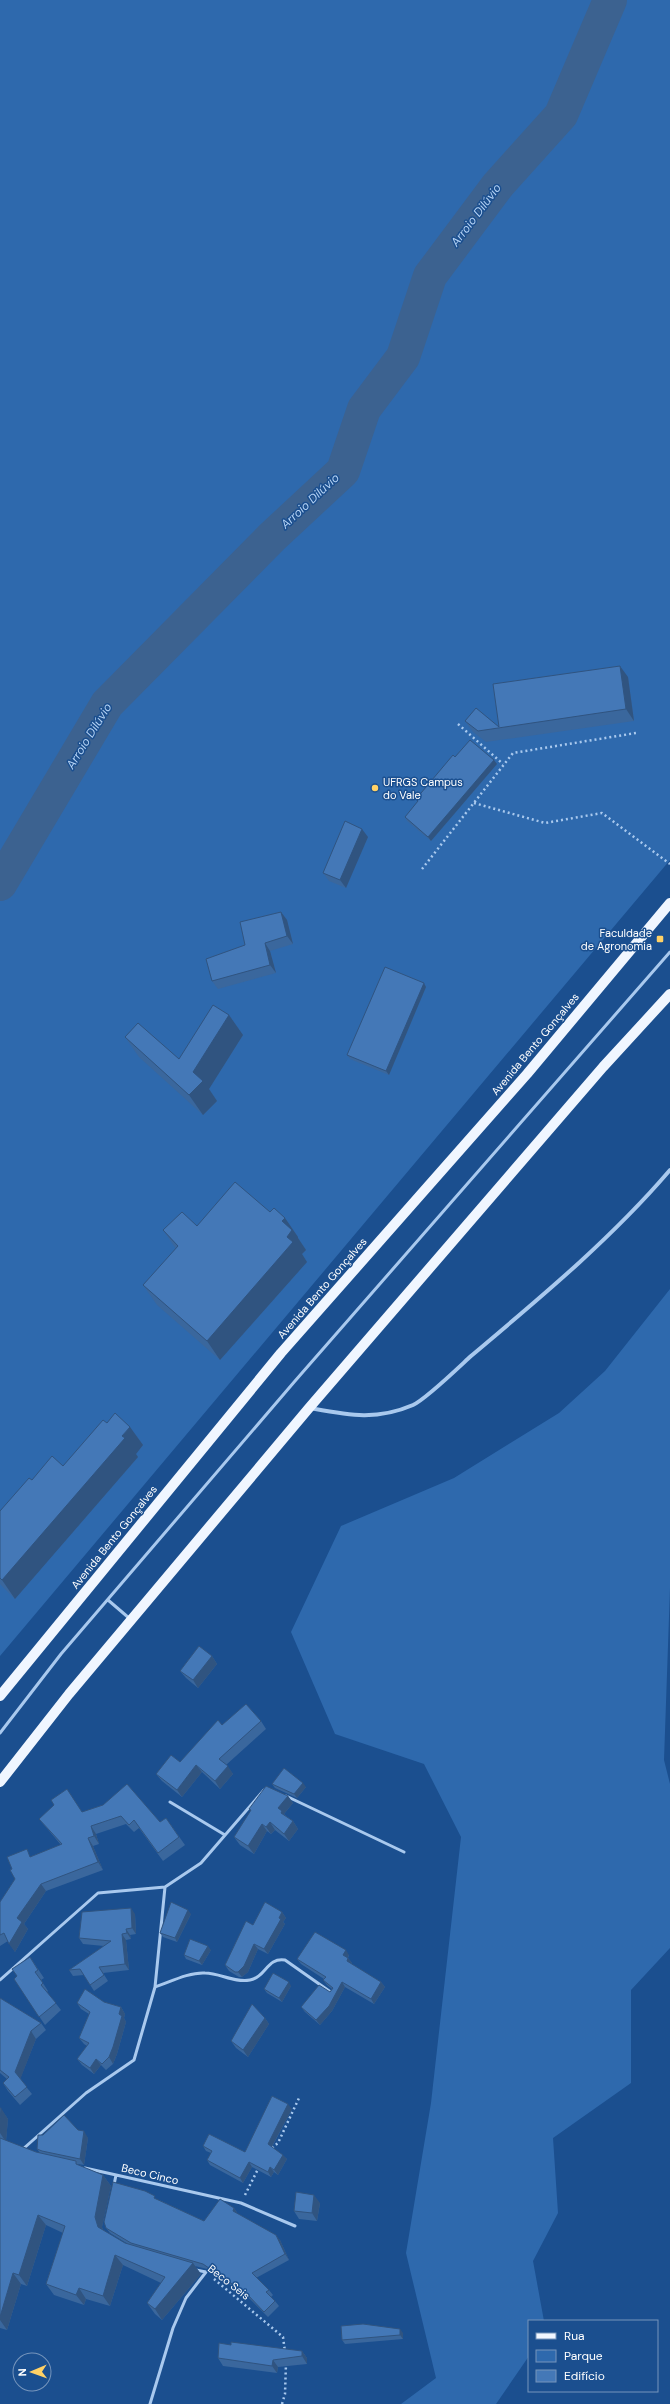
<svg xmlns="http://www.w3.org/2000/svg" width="670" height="2404" font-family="'DM Sans',sans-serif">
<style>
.green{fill:#2e69ad}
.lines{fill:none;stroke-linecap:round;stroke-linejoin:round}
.river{stroke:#3c6290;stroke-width:34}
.path{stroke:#a9c9ee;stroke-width:2.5;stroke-dasharray:2 3;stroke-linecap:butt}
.service{stroke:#a9c9ee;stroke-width:3}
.minor{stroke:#a9c9ee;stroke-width:4}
.primary{stroke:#f0f6ff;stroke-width:10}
.wall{fill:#3a679d}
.shaded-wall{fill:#305480}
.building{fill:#4478b7;stroke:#305480}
.poi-dot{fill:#ffd166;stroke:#1b4f8f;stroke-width:1.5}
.labels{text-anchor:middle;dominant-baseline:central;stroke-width:3;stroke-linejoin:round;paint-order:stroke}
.poi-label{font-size:11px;fill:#fff;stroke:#1b4f8f;text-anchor:start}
.street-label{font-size:11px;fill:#fff;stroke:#1b4f8f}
.water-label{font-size:12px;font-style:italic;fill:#b5d3f5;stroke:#1b4f8f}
</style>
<rect width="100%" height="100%" fill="#1b4f8f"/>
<path class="green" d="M0,0H670V860L0,1656Z
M670,1289V1588L664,1760L670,1784V1948L631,1990V2083L553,2138L558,2213L533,2261L544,2321H529V2356L496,2404H401L436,2378L406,2253L431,2103L461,1837L424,1764L335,1734L291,1632L341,1526L454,1478L559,1413L605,1371Z"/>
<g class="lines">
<path class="river" d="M0,884L107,704L272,537L343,471L364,409L403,357L430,276L498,185L561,115L610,0"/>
<path class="path" d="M458,724L503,764
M474,803L545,823L602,813L670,864
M422,869L513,753L636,733
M272,2148L278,2143L299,2098
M245,2195L259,2167
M214,2279L283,2337L285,2352
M282,2404L285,2394L286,2363"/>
<path class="service" d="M108,1600L129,1618
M0,1733L61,1654L295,1381L670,952
M286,1796L404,1852
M170,1802L225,1835
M165,1887L201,1863L264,1790
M0,1980L98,1893L165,1887L155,1987C170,1982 189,1972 205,1973C220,1973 234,1983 250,1980C266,1977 267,1957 285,1960L332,1993
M23,2149L86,2093L134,2060L155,1987
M85,2168L241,2203L295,2226
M114,2185L116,2175
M150,2404L173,2328L186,2298L206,2272L196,2270"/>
<path class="minor" d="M310,1408C348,1415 376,1421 413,1405C426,1399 459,1367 471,1356C541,1297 611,1239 670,1170"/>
<path class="primary" d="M0,1696L281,1353L527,1074L670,903
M0,1782L69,1694L309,1408L603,1067L670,994"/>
</g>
<path class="wall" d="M628,677L634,721L486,742L473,732L465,721L499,727Z
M455,757L497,764L431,841L407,821L405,817L418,802L416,799Z
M368,837L346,888L329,881L323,873Z
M281,912L287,920L293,944L270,951L276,973L218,989L212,981L245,945Z
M426,987L389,1075L350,1059L347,1055Z
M229,1015L243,1035L209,1089L217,1101L203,1115L139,1057L125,1037L179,1059Z
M270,1212L285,1218L298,1237V1238L306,1250L302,1254L307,1262L220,1360L157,1305L143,1285L176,1249L163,1230L197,1226Z
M107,1423L130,1427L143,1445L136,1454L138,1457L15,1599L0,1584V1511L32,1480L63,1466Z
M212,1656L217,1664L198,1688L186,1678L180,1671Z
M261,1721L266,1729L226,1765L233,1774L220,1789L202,1772L182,1797L162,1781L156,1774L180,1762L222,1725Z
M272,1784L306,1787L297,1798L275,1788Z
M288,1796L293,1803L284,1814L286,1816L293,1821L298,1829L289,1841L275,1830L271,1834L267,1831L254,1854L240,1845L234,1837L251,1811L249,1809Z
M103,1805L160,1822L166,1818L185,1845L163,1861L139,1828L134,1832L126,1824L96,1834L99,1844L93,1846L103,1870L46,1891L24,1924L28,1929L15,1952L8,1941L0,1946V1902L15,1879L12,1869L32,1856L61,1845L45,1826L39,1819L83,1812Z
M282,1912L286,1918L283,1922L285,1924L268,1954L258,1949L248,1972L242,1977H239L229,1971L225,1965L253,1925Z
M135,1914L136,1934L130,1935L131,1939L126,1940L129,1970L103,1973L108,1981L94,1991L84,1975L73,1976L69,1970L104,1946L83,1944L79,1938Z
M191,1914L177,1942L163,1937L160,1933Z
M211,1950L202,1965L186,1959L184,1955Z
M349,1955L348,1958L352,1963L351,1964L381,1982L385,1987L374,2004L345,1987L332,2011L320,2025L305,2012L301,2007L330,1992L332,1989L327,1985L323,1980L324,1979L301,1964L297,1959Z
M30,1957L44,1978L41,1980L48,1991L47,1992L61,2010L45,2025L14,1979L17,1976Z
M291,1986L282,2002L267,1993L264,1989Z
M0,1998L41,2023L46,2030L36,2039L20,2079L32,2094L20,2105L8,2091L3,2083L7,2079L0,2073Z
M104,2002L121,2007L125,2014L124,2018L126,2022L117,2054L113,2064L106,2070L101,2065L94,2074L82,2065L77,2059L87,2046L84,2044L79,2038L89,2014L81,2009L77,2003Z
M265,2018L269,2024L248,2057L236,2048L231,2041Z
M0,2108L8,2119L6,2141L36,2152L40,2153L37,2149L43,2135L78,2130L88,2138L84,2165L78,2164L79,2166L103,2175L111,2186L102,2227L103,2230L125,2243L128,2244L110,2233L106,2228L159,2200L204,2221L234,2208L238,2214L280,2240L289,2260L256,2278L269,2290L273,2295L271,2297L275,2301L279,2306L268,2317L250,2299L207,2269L195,2266L201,2274L162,2320L155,2314L147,2303L161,2283L123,2265L110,2306L86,2299L84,2305L54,2295L46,2284L63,2233L46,2225L27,2286L21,2284L7,2330L0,2328Z
M292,2109L272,2147L287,2159L278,2175L274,2172L271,2177L252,2167L243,2183L210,2165L207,2160L211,2153L206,2151L203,2146L245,2152Z
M320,2203L317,2221L299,2219L294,2211Z
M403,2333V2339L345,2344L342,2340Z
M231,2345L302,2351L307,2358V2364L278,2367L277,2373L223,2366L218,2358Z"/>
<path class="shaded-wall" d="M620,666L628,677L634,721L626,709Z
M494,760L497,764L431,841L428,837Z
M362,829L368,837L346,888L340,880Z
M281,912L287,920L293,944L287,936Z
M265,943L270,951L276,973L270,965Z
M424,983L426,987L389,1075L386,1071Z
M229,1015L243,1035L209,1089L217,1101L203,1115L189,1095L193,1072Z
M285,1218L298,1237V1238L306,1250L302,1254L307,1262L220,1360L207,1341L287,1237L282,1221Z
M130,1427L143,1445L136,1454L138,1457L15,1599L2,1580Z
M212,1656L217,1664L198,1688L193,1680Z
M196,1765L202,1772L182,1797L177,1790Z
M228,1766L233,1774L220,1789L215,1781Z
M303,1783L306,1787L297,1798L294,1794Z
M288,1796L293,1803L284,1814L287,1818L286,1820L278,1808Z
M293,1821L298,1829L289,1841L284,1834Z
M270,1822L275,1830L271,1834L266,1827Z
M262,1824L267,1831L254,1854L248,1846Z
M91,1826L96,1834L99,1844L94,1836Z
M88,1838L93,1846L103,1870L98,1862Z
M41,1884L46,1891L24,1924L28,1929L15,1952L9,1944L17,1918Z
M131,1908L135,1914L136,1934L132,1928Z
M188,1910L191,1914L177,1942L175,1938Z
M282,1912L286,1918L283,1922L285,1924L268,1954L264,1949Z
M126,1929L130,1935L131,1939L127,1933Z
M122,1934L126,1940L129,1970L125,1964Z
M254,1944L258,1949L248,1972L242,1977L238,1972Z
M208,1946L211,1950L202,1965L199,1961Z
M346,1950L349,1955L346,1960L343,1955Z
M348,1958L352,1963L350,1966L347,1961Z
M289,1982L291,1986L282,2002L279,1998Z
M342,1982L345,1987L332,2011L320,2025L316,2020Z
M381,1982L385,1987L374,2004L371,1999Z
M121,2007L125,2014L124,2018L126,2022L117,2054L113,2064L109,2057L119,2014Z
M265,2018L269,2024L248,2057L243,2050Z
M31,2031L36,2039L20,2080L15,2072Z
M96,2059L101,2065L94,2074L90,2068Z
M288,2104L292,2109L271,2148L268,2144Z
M1,2108L8,2119L6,2142L0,2133V2119Z
M84,2131L88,2138L84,2165L80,2159Z
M283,2155L287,2159L278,2175L274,2170Z
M249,2162L252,2167L243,2183L240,2178Z
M270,2167L274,2172L271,2177L268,2172Z
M103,2175L111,2186L102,2227L105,2238L98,2227L95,2217Z
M314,2195L320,2203L317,2221L312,2213Z
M234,2208L238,2214L236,2216L233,2211Z
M38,2215L46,2225L27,2286L19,2275Z
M276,2235L280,2240L289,2260L285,2254Z
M115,2255L123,2265L110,2306L103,2296Z
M193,2263L201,2274L162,2320L155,2309Z
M13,2273L21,2284L7,2330L0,2320V2317Z
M79,2288L86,2299L84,2305L76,2295Z
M400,2329L403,2333V2339L400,2335Z
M302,2351L307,2358V2364L302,2356Z
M273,2360L278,2367L277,2373L272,2366Z"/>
<path class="building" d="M620,666L626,709L478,731L465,721L476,708L499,727L493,684Z
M470,740L494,760L428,837L405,817L418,801L416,799L453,755L455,757Z
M345,821L362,829L340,880L323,873Z
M281,912L287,936L265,943L270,965L212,981L206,959L245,945L240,922Z
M385,967L424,983L386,1071L347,1055Z
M213,1005L229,1015L193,1072L203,1081L189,1095L125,1037L138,1023L179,1059Z
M235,1182L270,1212L274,1208L285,1218L282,1221L292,1230L287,1237L293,1242L207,1341L143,1285L178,1246L163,1230L182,1212L197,1226Z
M115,1413L130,1427L122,1436L125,1438L2,1580L0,1578V1511L29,1478L32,1480L52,1456L63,1466L103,1420L107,1423Z
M199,1646L212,1656L193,1680L180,1671Z
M246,1704L261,1721L219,1759L228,1766L215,1781L196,1765L177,1790L156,1774L171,1755L180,1762L218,1720L222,1725Z
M284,1768L303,1783L294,1794L272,1784Z
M127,1784L160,1822L166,1818L179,1837L158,1853L134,1820L129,1825L121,1816L91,1826L94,1836L88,1838L98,1862L41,1884L17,1918L22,1922L9,1944L4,1933L0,1935V1902L15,1879L10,1870L12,1869L7,1857L27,1849L30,1857L62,1844L39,1819L54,1805L51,1800L67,1789L82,1812L103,1805Z
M266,1786L288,1796L278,1808L282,1811L281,1813L293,1821L284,1834L270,1822L266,1827L262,1824L248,1846L234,1837L251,1810L249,1809Z
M171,1902L188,1910L175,1938L160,1933Z
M265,1902L282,1912L279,1918L281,1919L264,1949L254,1944L244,1966L238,1972H235L225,1965L246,1921L253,1925Z
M131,1908L132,1928L126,1929L127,1933L122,1934L125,1964L99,1967L104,1975L90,1985L80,1969L69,1970L111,1941L79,1938L82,1912Z
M315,1932L346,1950L343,1955L348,1958L347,1961L381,1982L371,1999L342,1982L329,2006L316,2020L301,2007L319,1985L330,1992L333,1988L323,1980L326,1977L297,1959Z
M190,1939L208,1946L199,1961L184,1955Z
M30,1957L38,1970L35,1972L43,1983L41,1985L56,2003L39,2017L14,1979L17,1976L12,1969Z
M273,1973L289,1982L279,1998L264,1989Z
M85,1989L104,2002L121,2007L119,2014L122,2016L113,2047L109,2057L102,2064L96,2059L90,2068L77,2059L89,2043L79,2038L90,2012L77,2003Z
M0,1998L41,2023L31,2031L15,2072L27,2087L15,2097L3,2083L9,2077L0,2070Z
M252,2004L265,2018L243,2050L231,2041Z
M272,2096L288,2104L268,2144L283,2155L274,2170L270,2167L268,2172L249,2162L240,2178L207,2160L212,2151L203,2146L209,2134L245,2152Z
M0,2108H1L0,2119Z
M64,2115L78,2130L84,2131L80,2159L42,2151L37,2149L38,2135H43Z
M0,2138L36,2152L76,2161V2164L103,2175L95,2217L98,2227L125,2243L193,2263L155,2309L147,2303L165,2277L115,2255L103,2296L79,2288L76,2295L46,2284L65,2226L38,2215L19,2275L13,2273L0,2317Z
M113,2182L145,2191L155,2196L154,2198L204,2221L220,2199L234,2208L233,2211L276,2235L285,2254L252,2273L269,2290L266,2292L275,2301L264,2312L247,2294L203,2264L131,2243L106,2228L104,2222Z
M296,2192L314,2195L312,2213L294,2211Z
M363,2324L400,2329V2335L342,2340L341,2326Z
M231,2342L302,2351V2356L273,2360L272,2366L218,2358L219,2343L231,2345Z"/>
<g class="poi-dot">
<circle cx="375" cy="788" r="4"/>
<rect x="656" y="935" width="8" height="8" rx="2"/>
</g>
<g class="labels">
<g class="poi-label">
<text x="383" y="782">UFRGS Campus<tspan x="383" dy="13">do Vale</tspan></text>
<text x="652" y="933" text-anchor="end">Faculdade<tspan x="652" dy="13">de Agronomia</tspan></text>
</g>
<g class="street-label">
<text transform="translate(535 1044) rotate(-50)">Avenida Bento Gonçalves</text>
<text transform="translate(322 1288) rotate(-49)">Avenida Bento Gonçalves</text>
<text transform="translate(114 1537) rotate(-51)">Avenida Bento Gonçalves</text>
<text transform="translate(150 2174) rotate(13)">Beco Cinco</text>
<text transform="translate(229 2282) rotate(38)">Beco Seis</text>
</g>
<g class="water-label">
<text transform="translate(476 215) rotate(-53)">Arroio Dilúvio</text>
<text transform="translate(310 501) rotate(-43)">Arroio Dilúvio</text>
<text transform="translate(89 736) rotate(-58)">Arroio Dilúvio</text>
</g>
</g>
<rect x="528" y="2320" width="130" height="72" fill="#1b4f8f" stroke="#7695bc"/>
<rect x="536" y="2333" width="20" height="6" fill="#f0f6ff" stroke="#7695bc"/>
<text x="564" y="2340" font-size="12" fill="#ffffff">Rua</text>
<rect x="536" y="2350" width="20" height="12" fill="#2e69ad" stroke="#7695bc"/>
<text x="564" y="2360" font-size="12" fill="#ffffff">Parque</text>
<rect x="536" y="2370" width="20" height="12" fill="#4478b7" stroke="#7695bc"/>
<text x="564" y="2380" font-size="12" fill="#ffffff">Edifício</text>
<g transform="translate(32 2372) rotate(268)"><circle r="19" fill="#1b4f8f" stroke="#7695bc"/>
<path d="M0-3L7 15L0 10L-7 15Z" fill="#ffd166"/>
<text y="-6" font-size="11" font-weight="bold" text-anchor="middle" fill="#ffffff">N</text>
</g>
</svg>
